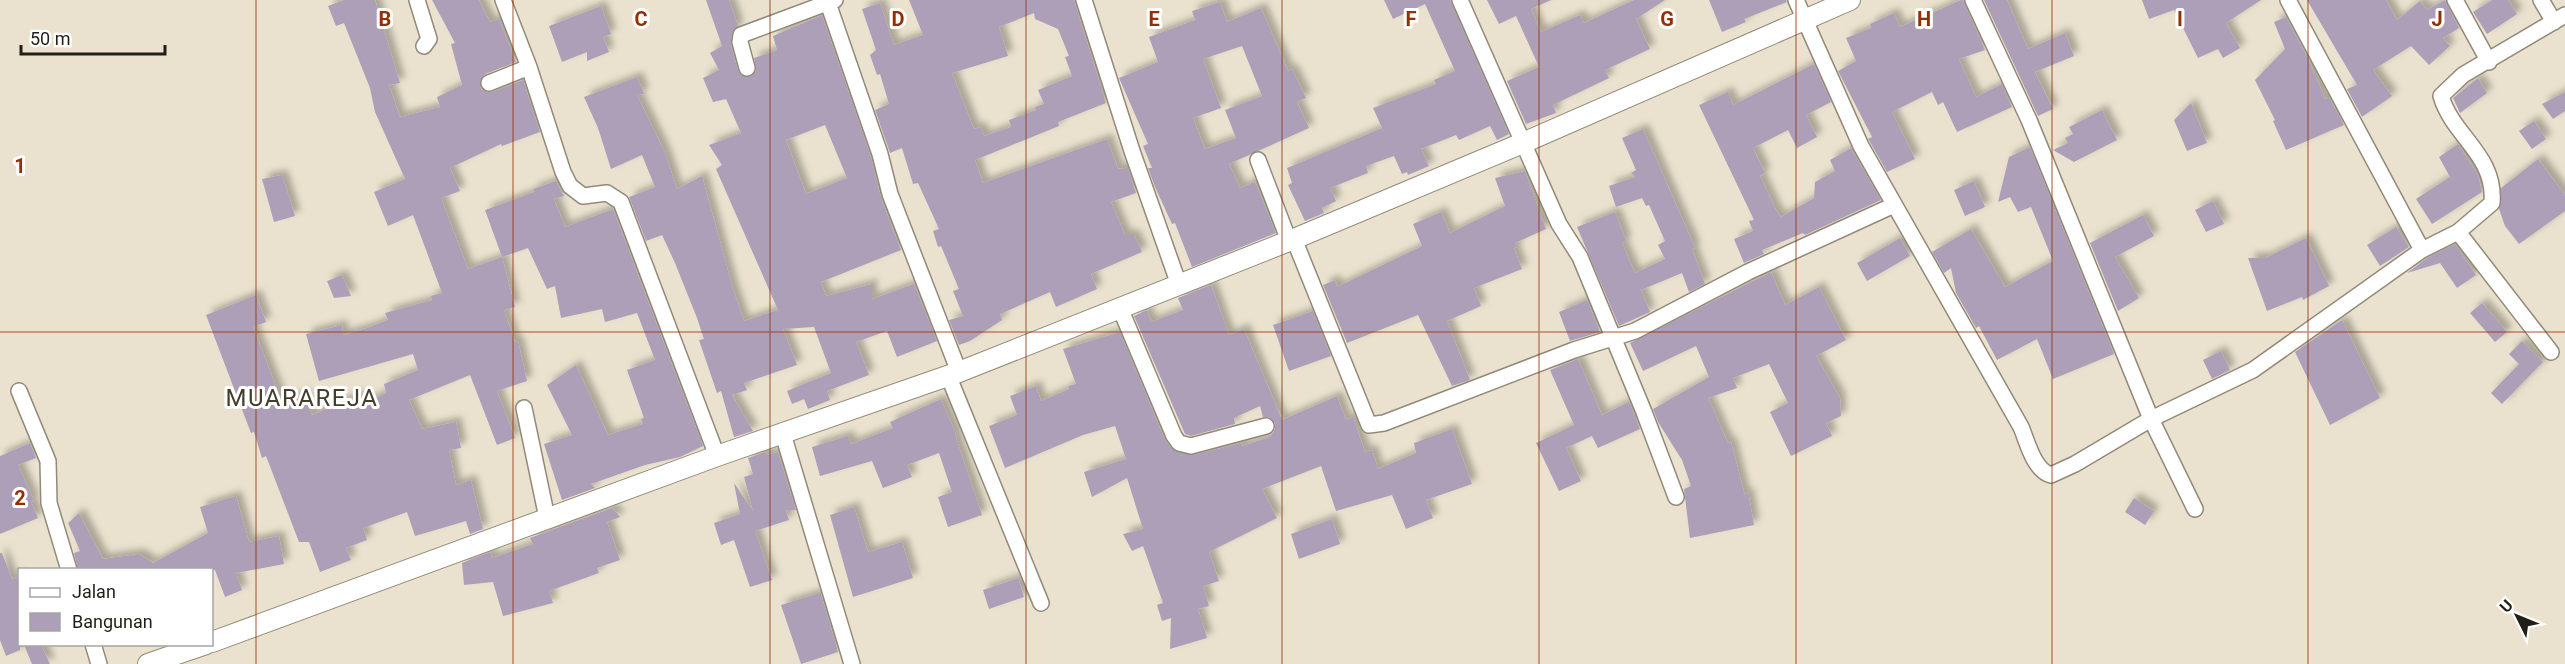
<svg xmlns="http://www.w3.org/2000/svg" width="2565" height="664" font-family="Roboto,sans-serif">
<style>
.building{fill:#ae9fb9;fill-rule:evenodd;filter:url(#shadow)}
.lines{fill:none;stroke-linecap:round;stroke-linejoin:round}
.minor-casing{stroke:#918a78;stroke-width:18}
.tertiary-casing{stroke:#918a78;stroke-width:22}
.minor{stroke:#fff;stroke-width:15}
.tertiary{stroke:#fff;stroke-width:20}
.grid{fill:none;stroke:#942f00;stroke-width:1.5;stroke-opacity:0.55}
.labels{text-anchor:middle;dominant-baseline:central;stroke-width:6;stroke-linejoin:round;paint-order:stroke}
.quarter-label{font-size:24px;letter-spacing:1.5px;fill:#433d2c;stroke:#fff}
.grid-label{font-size:20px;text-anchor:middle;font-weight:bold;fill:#942f00;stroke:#fff;stroke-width:6;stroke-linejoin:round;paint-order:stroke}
</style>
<defs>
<filter id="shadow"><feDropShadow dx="5.5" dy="-5.5" stdDeviation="3" flood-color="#0004"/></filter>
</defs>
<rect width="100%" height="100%" fill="#eae2ce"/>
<path class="building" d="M344,0H375L400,83L389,85L400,117L440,107L437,97L462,85L451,44L455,43L432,0H479L490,22L499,19L516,62L485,74L480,81V87L483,91L492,92L523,80L540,132L502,146L501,144L450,168L460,191L441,198L468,269L502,257L515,307L504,310L515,342L518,341L527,381L497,391L515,438L497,445L470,375L409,400L422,429L456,422L461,448L449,450L456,485L471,480L483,529L470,534L466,521L415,536L407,512L363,528L367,540L346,548L351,560L320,572L309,542H299L266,456L262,458L254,432L251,433L206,315L256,295L266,322L253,327L282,402L304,394L312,415L358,395L361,404L386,393L384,384L418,370L413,354L319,381L306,334L342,325L343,335L367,328L388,320L385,313L432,300L431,296L442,293L413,215L388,226L374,192L405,179L375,112L370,88L344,23L336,26L328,6Z
M706,0H729L738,26L732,33L731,45L738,71L745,77H750L756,71L754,58L777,50L773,36L822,15L871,157L881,198L901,250L821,282L826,296L872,284V299L914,284L937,341L897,357L887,331L856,342L869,375L827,391L830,400L808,409L804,399L792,404L787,391L831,373L814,327L783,329L797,365L744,383L747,390L732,395L753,431L734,437L721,391L717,393L699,340L704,339L697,318L675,263L662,235L646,241L629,197L655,187L642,155L611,169L598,128L584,97L637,77L644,94L637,95L665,153L677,189L702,176L733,289L744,321L778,310L716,169L722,165L709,145L741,133L726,99L713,102L703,78L719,70L710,53L722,46ZM825,125L847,178L806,194L786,140Z
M909,0H1074L1106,103L1058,122L1059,126L975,160L983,183L1107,139L1118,169L1128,168L1136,193L1111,202L1125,235H1134L1142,252L1091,274L1097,289L1056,307L1050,292L1000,314L1002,320L970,341L959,345L949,320L963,316L953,291L959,289L941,246L938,247L933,231L939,229L918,183L913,184L902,148L890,153L875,110L889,104L880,74L877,75L870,55L876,50L862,9L880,3L894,45L923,35ZM1034,13L1035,19L1058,29L1069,56L1065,57L1072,76L1038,90L1044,104L1035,107L1036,110L1009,120L1011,127L984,136L981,127L974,129L952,73L1008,56L999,27Z
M1384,0H1450L1509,134L1497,140L1490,126L1459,140L1456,135L1421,149L1429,166L1408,175L1407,172L1402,174L1394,156L1366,166L1368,173L1330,188L1336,201L1322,208L1324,213L1305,221L1288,185L1292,183L1287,168L1382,128L1373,108L1436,84L1434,80L1455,71L1425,4L1393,19Z
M1487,0H1551L1531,9L1541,32L1580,15L1584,23L1634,0H1665L1636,19L1650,49L1605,70L1609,78L1553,105L1556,113L1526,124L1507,81L1539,67L1516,16L1499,24Z
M1709,0H1786L1787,2L1744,19L1746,22L1722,32Z
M1961,0H1963L1985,50L1959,59L1976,97L2002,84L2012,107L1957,132L1943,102L1938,105L1932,92L1892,112L1915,159L1887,172L1870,142L1868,139L1872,137L1838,71L1856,61L1846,38L1871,28L1870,24L1894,13L1900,27Z
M1984,0H2007L2028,49L2065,33L2074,56L2035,72L2053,109L2038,116Z
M2142,0H2261L2226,23L2240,48L2223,58L2218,49L2198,58L2174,10L2149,19Z
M2307,0H2386L2397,20L2420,1L2427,10L2445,0L2459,28L2443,38L2450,46L2429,65L2411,46L2373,70L2392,96L2362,117L2347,89L2357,85Z
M2492,0H2508L2517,14L2487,34L2473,12Z
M1220,2L1227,22L1261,8L1288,71L1292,69L1306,98L1297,102L1309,128L1229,164L1240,188L1255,182L1276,233L1192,267L1175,223L1172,224L1155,187L1148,168H1152L1143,146L1148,144L1119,78L1158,62L1149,37L1195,20L1192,11ZM1242,46L1262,96L1225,110L1236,138L1205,149L1193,118L1221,108L1203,59Z
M601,6L611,34L603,37L609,52L587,61V52L562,62L549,26Z
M2286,17L2308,58L2325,99L2329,97L2344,125L2286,150L2273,121L2275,120L2255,80L2285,49L2274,22Z
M1814,64L1831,102L1806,115L1817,137L1797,148L1788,130L1753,148L1765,173L1760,176L1776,210L1781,217L1814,198L1815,182L1835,171L1830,160L1851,148L1881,200L1805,235L1803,233L1762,250L1764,254L1744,263L1734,239L1753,231L1749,221L1754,220L1699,105L1728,92L1733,105Z
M2478,78L2487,93L2460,113L2453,98Z
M2565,92V111L2553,119L2542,104Z
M2191,103L2207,143L2187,151L2174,120Z
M2102,110L2117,140L2074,162L2053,150L2068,143L2065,138L2073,134L2069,127Z
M2534,121L2546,139L2532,149L2519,131Z
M1643,129L1695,248L1692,249L1705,284L1689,292L1682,273L1641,290L1650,312L1619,326L1577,227L1615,212L1626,241L1622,243L1635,273L1665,259L1658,245L1665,241L1649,205L1646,206L1642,198L1616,207L1609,186L1635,177L1631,173L1636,170L1622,138Z
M2458,144L2478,175L2482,192L2432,224L2416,199L2450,177L2439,157Z
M2030,147L2114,354L2053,379L2037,339L1997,360L1979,326L1976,328L1956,293L1951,268L1944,273L1932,252L1971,229L2005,287L2053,261L2031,207L2018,212L2010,197L1998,202L2009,157Z
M2538,159L2565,195V211L2519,244L2505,226L2499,209L2501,188Z
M1525,171L1546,229L1515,243L1517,247L1514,248L1522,269L1474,288L1481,306L1447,321L1470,380L1452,386L1418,315L1347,343L1323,285L1335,280L1337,287L1422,246L1413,224L1441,212L1450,233L1505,206L1495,178Z
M282,175L295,216L274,222L262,179Z
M556,181L564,196L554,199L565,227L613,209L703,446L680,457L645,465L591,484L595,488L562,500L544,444L572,435L547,385L576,365L608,435L643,424L641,419L644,418L627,370L655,360L637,313L605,322L602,309L561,318L555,286L547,289L528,248L502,257L485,210L534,192L533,189Z
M1974,181L1985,207L1965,216L1954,190Z
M2213,201L2224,224L2206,232L2195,210Z
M2143,215L2154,236L2115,257L2139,298L2118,311L2090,243Z
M2396,227L2409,247L2380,266L2367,245Z
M1900,238L1910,256L1867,281L1857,263Z
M2306,238L2329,286L2303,300L2302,297L2267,311L2248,258H2265Z
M2455,244L2476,275L2457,288L2440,263L2407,273L2427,258Z
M1771,272L1785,305L1819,287L1846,340L1816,356L1840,398L1841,416L1826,423L1832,436L1791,456L1770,412L1788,403L1769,364L1733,378L1737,388L1708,398L1728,443L1731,442L1745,496L1748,492L1754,525L1690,538L1684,489L1691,486L1682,460L1658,422L1653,409L1709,377L1696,346L1643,371L1630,343Z
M342,275L351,296L334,298L327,281Z
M1211,285L1229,335L1244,329L1282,420L1337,396L1346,420L1353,417L1365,452L1372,450L1378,469L1416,453L1414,443L1452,429L1472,484L1426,500L1433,518L1406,529L1392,495L1336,511L1321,466L1262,489L1277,518L1209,552L1219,581L1203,586L1209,606L1198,609L1207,638L1170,649L1171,618L1162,621L1157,605L1163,603L1143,546L1132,551L1123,534L1143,529L1127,478L1092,497L1084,472L1126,459L1115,426L1083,435L1005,468L989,426L1017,415L1010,396L1036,386L1041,401L1069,389L1068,386L1076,384L1063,349L1120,332L1165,440L1172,449L1193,455L1241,443L1242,446L1270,437L1275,429V423L1269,417H1263L1260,406L1234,418L1235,424L1191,436L1185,434L1134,316L1147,310L1151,322L1183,310L1178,298Z
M1587,300L1600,332L1570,341L1559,312Z
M2482,303L2507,332L2495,342L2470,313Z
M1313,311L1331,356L1289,371L1273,325Z
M2342,320L2380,398L2330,425L2295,352Z
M2522,341L2543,362L2502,404L2491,393L2519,364L2509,354Z
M2221,351L2230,370L2212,379L2203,360Z
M1578,359L1602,415L1629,402L1640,429L1598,448L1592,436L1566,448L1581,481L1559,491L1536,443L1574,425L1550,370Z
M941,399L957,437L956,438L982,515L948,527L938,497L952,492L939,453L907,465L912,477L883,488L872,461L820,476L812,447L848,436L851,444L893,428L890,422Z
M30,443L36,458L18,465L34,501L31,502L38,518L0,534V456Z
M765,452L767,455L778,452L796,510H786L789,520L755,531L772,580L750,587L734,540L721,545L714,523L740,514L734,483L753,511L744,477L753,474L748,458Z
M236,496L249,542L279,536L284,564L236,573L242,590L225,597L215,570H78L74,553L80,551L68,523L79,513L103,559L139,554L153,563L208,533L200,507Z
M2134,498L2154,511L2145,525L2125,512Z
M854,507L868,552L902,542L913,578L853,597L830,515Z
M612,508L620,517L607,522L620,560L597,568L599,573L549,591L553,603L503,616L493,582L464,585L462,563L490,552L492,558L533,544L530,538Z
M1332,519L1340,544L1299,559L1291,534Z
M0,553H2L12,579L20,576V650L6,656L0,640Z
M1018,578L1024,597L989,609L983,590Z
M816,594H821L838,652L801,664L781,605Z
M24,645H41L50,664H32Z"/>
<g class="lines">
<g class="minor-casing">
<path id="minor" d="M417,0L429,39L424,46
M503,0L529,67L563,172L570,186L583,196L607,193L621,202L717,456
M827,0L880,154L890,194L959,372
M1084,0L1132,151L1179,285
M1460,0L1559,224L1580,257L1644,412L1676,497
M1796,0L1861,146L2021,427C2027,441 2034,471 2051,475L2075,464L2151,419L2253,370L2422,250L2458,232L2492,203C2496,155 2453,137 2441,96L2463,75L2565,15
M1973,0L2029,120L2151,419L2195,509
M2288,0L2422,250
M2455,0L2489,62
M2541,0L2554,22
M747,68L740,42L741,35L835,0
M489,83L529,67
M1258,160L1289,241
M2458,232L2551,352
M1294,239L1369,425L1384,423L1574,350L1635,331L1748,272L1894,205
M1120,308L1174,436L1179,443L1191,446L1266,426
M948,375L1041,603
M19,391L48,461L49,503L69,570
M524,408L547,518
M783,434L852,664
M93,644L99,664"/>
</g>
<g class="tertiary-casing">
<path id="tertiary" d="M212,642L717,456L959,372L1294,239L1525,142L1850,0
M148,664L206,644"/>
</g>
<use href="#minor" class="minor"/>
<use href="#tertiary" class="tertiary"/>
</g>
<path class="grid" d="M256,0V664M513,0V664M770,0V664M1026,0V664M1282,0V664M1539,0V664M1796,0V664M2052,0V664M2308,0V664M0,332H2565"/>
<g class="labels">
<g class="quarter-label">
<text x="302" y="398">MUARAREJA</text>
</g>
</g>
<g class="grid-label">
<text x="385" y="26">B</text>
<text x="641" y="26">C</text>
<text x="898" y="26">D</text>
<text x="1154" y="26">E</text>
<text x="1411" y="26">F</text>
<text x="1667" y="26">G</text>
<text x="1924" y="26">H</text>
<text x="2180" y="26">I</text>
<text x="2437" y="26">J</text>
<text x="20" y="173">1</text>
<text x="20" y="505">2</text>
</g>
<rect x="18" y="568" width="195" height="78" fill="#ffffff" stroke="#a6a5a2" stroke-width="1.5"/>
<rect x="30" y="588" width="30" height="9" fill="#ffffff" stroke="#a6a5a2" stroke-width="1.5"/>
<text x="72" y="598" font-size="18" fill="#211e17">Jalan</text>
<rect x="30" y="613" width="30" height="18" fill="#ae9fb9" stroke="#a6a5a2" stroke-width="1.5"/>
<text x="72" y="628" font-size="18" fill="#211e17">Bangunan</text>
<g transform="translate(2517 616) rotate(313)" stroke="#ffffff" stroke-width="4.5" paint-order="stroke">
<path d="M0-4.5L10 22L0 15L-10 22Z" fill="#211e17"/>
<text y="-9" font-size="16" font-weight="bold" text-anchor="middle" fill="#211e17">U</text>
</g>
<path d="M21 45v9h144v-9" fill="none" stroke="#211e17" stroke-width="3"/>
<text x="30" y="45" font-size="18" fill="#211e17" stroke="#ffffff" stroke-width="4.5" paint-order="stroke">50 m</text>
</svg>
